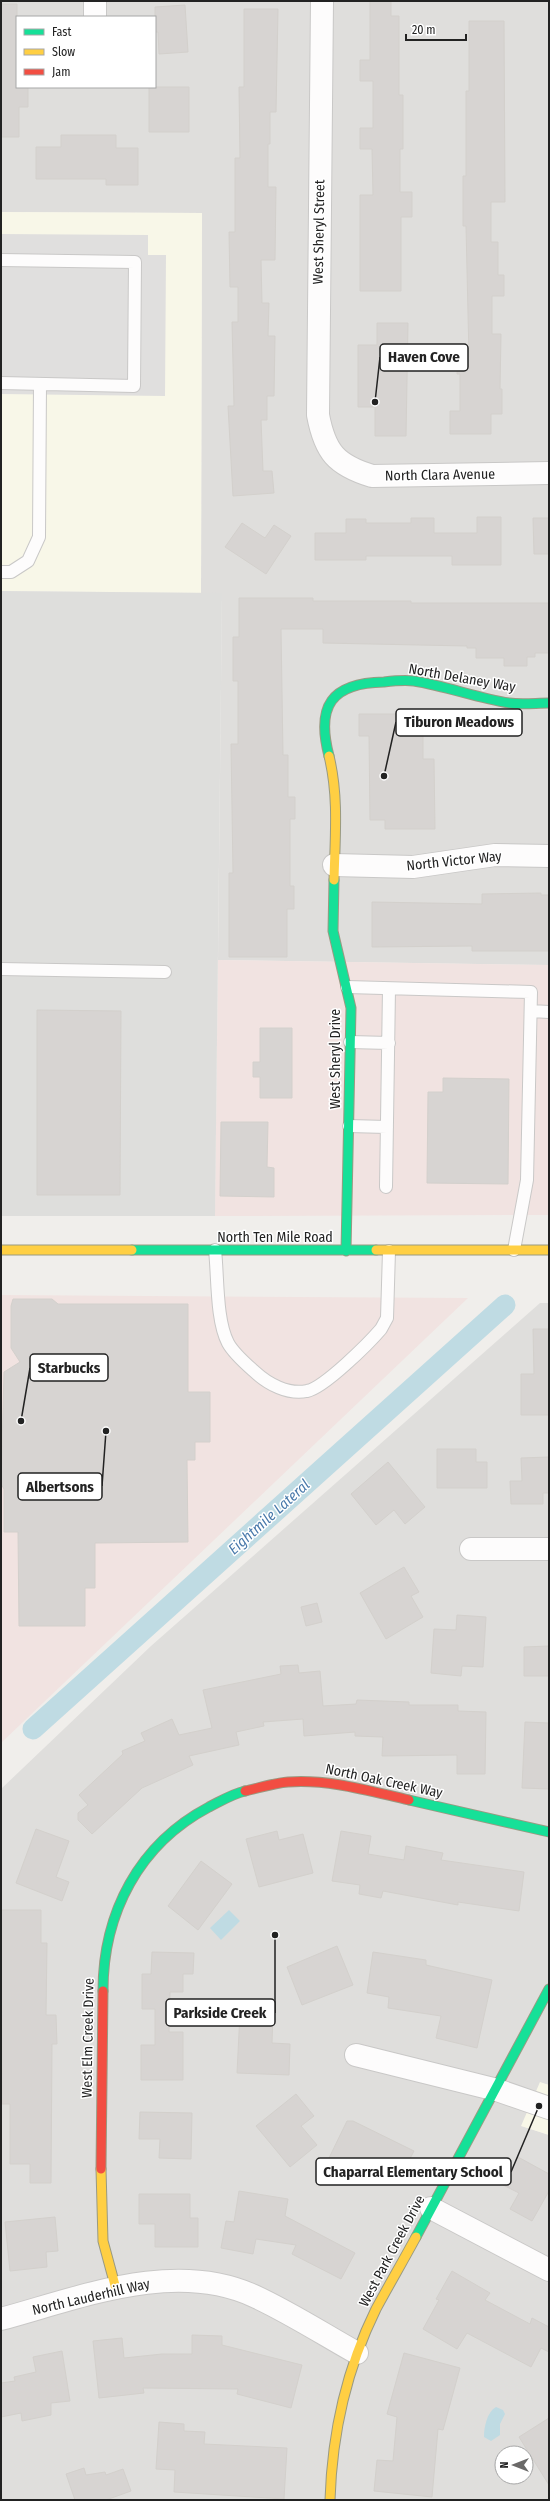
<svg xmlns="http://www.w3.org/2000/svg" width="550" height="2501" font-family="'Fira Sans Condensed',sans-serif">
<style>
.residential{fill:#dfdedc;fill-rule:evenodd}
.commercial{fill:#f1e3e1}
.education{fill:#f8f7e8}
.religious{fill:#dededc}
.parking{fill:#e0dfde}
.water{fill:#bfdbe3}
.lines{fill:none;stroke-linecap:round;stroke-linejoin:round}
.canal{stroke:#bfdbe3;stroke-width:21}
.building{fill:#d7d4d2;stroke:#d3d0cc}
.lane-casing{stroke:#c9c8c7;stroke-width:14}
.street-casing{stroke:#c9c8c7;stroke-width:24}
.fast-casing{stroke:#999a82;stroke-width:11}
.slow-casing{stroke:#999a82;stroke-width:11}
.jam-casing{stroke:#999a82;stroke-width:11}
.lane{stroke:#fdfcfc;stroke-width:12}
.street{stroke:#fdfcfc;stroke-width:22}
.fast{stroke:#16e098;stroke-width:9}
.slow{stroke:#ffcf43;stroke-width:9}
.jam{stroke:#f24e42;stroke-width:9}
.labels{text-anchor:middle;dominant-baseline:central;stroke-width:3;stroke-linejoin:round;paint-order:stroke}
.street-label{font-size:14px;fill:#222;stroke:#fff}
.water-label{font-size:15px;font-style:italic;fill:#4a7aab;stroke:#fff}
.leader{fill:none;stroke:#222;stroke-width:1.5}
.callout-dot{fill:#222;stroke:#fff;stroke-width:1.5}
.callout{fill:#fff;stroke:#222;stroke-width:1.5}
.callout-label{font-size:15px;text-anchor:middle;font-weight:bold;fill:#222}
</style>
<rect width="100%" height="100%" fill="#f0eeeb"/>
<path class="residential" d="M1,1H549V965L218,960L222,593H201L202,213L1,212ZM17,17H155V87H17Z
M540,1303H549V2085L540,2083L522,2126L549,2135V2500H1V1789L151,1646ZM502,2453H526V2477H502Z"/>
<path class="commercial" d="M218,960L549,965V1215L215,1216Z
M1,1295L468,1298L1,1743Z"/>
<path class="education" d="M1,212L202,213L201,593L1,591Z
M540,2082L549,2085V2135L521,2126Z"/>
<path class="religious" d="M1,591L222,593L215,1216H1Z"/>
<path class="parking" d="M1,234L148,235V255H166L165,396L1,394Z"/>
<path class="water" d="M229,1910L240,1921L221,1940L210,1928Z
M496,2407L503,2410L505,2414L500,2424V2435L491,2441L484,2437C484,2427 487,2412 496,2407Z"/>
<g class="lines">
<path class="canal" d="M33,1729L505,1305"/>
</g>
<path class="building" d="M370,1H391V16H399V95H403V149H400V192H412V217H401V291H360V195H373L372,149H360V128H373V81H360V60H370Z
M1,4H17V87H28V107H19V137H1Z
M185,5L188,52L159,54L158,32H155V7Z
M244,9H278L276,112H270V144H268V187H276L275,260H261L262,303H269L268,336H275L274,396H267V420H261L263,471H272L274,493L233,496L228,406H234L232,322H238V287H230L229,232H235V158H240L239,87H244Z
M469,21H504L505,202H491V242H498V275H504V296H492V334H501L500,389H502V414H491V434H450V411H460V374H457L458,357H469L466,226H463V176H466V91H469Z
M149,87H189V132H149Z
M61,135H116V148H138V185H106V179H36V147H61Z
M377,323H408L406,436H375V407H358V345H377Z
M477,517H501V565H452V556H366V560H315V533H346V519H366V523H411V518H434V533H477Z
M533,518H549V554H534Z
M242,523L265,538L274,525L291,536L266,574L225,547Z
M239,598H313V601H411V603H549V653H535V657H527V666H504V658H476V648H467V646L323,643V629H281L283,755H288V797H295V819H290V886H294V909H287V957H229V873H233L231,744H238V681H233V637H239Z
M359,714H423V759H434L435,829H385V820H370L369,736H359Z
M541,893V895H549V951H472V946L372,947V902L482,904V894Z
M37,1010L121,1011L120,1195H37Z
M260,1028H292V1098H260V1077H253V1062H260Z
M443,1078L509,1079L508,1184L427,1183L428,1092H443Z
M221,1122H268L267,1167L274,1168V1197L220,1196Z
M13,1299H52L58,1304H188V1392H210V1442H195V1460H187L188,1542L95,1543V1588H85V1626H19L18,1532H4V1489L1,1484L4,1372L20,1362L11,1348V1306Z
M533,1329H549V1415H521V1374H534Z
M437,1449H476V1462H487V1488H437Z
M549,1457V1493H543V1504H511L510,1481H522L521,1458Z
M388,1462L425,1507L405,1524L394,1510L376,1525L351,1494Z
M404,1567L419,1592L411,1596L423,1617L386,1639L360,1593Z
M317,1603L322,1622L306,1626L301,1607Z
M457,1615L486,1617L483,1667L462,1666L461,1676L431,1673L434,1629L456,1630Z
M549,1646V1676H524V1647Z
M298,1665L299,1673L320,1671L323,1706L356,1704L357,1700L409,1702V1705H458V1711L486,1712L485,1774H457V1755L382,1756L383,1737L355,1736V1732L304,1736L303,1719L263,1722L264,1726L236,1732L239,1745L189,1756L193,1765L142,1788L92,1834L78,1820V1813L88,1805L79,1795L123,1754L122,1751L145,1741L141,1733L172,1719L179,1735L212,1728L203,1690L281,1674L280,1666Z
M525,1722L549,1723V1789L522,1788Z
M36,1829L69,1841L56,1877L69,1882L62,1901L16,1883Z
M277,1831L279,1840L303,1834L313,1873L259,1887L246,1839Z
M341,1831L371,1836L368,1854L404,1860L406,1846L443,1853L441,1860L524,1872L519,1911L458,1902V1905L383,1891L381,1898L359,1894L360,1885L332,1881Z
M201,1861L232,1884L198,1930L168,1906Z
M1,1910H41V1943H47L46,2015H56L57,2044H52L51,2183H30V2164H10V2104H2Z
M337,1946L353,1985L302,2005L287,1967Z
M152,1952L194,1953L193,1974H183V1992H170L169,2032H183V2080H141V2045H155V2009H142V1974H151Z
M373,1952L426,1960V1965L492,1980L477,2048L436,2038L441,2016L388,2008L389,1997L367,1993Z
M240,2013L273,2014L272,2043L290,2044L289,2075L237,2073Z
M296,2094L314,2116L301,2126L317,2145L290,2167L256,2126Z
M140,2112L192,2113L191,2159L159,2158L160,2139H139Z
M347,2121H353L414,2151L404,2170L388,2162L377,2184L328,2160Z
M518,2157L549,2174V2191L532,2221L510,2209L519,2193L503,2185Z
M239,2191L288,2199L285,2216L355,2253L341,2279L292,2254L296,2245L256,2239L253,2254L221,2248L226,2221L234,2222Z
M139,2194H190V2218H198V2247H155V2224H139Z
M55,2217L58,2251L46,2252L47,2267L10,2271L5,2222Z
M452,2271L490,2293L485,2300L530,2324L532,2318L549,2327V2352L541,2348L531,2367L467,2333L457,2349L423,2329L439,2300L436,2299Z
M192,2335L222,2336V2345L302,2365L291,2408L237,2394L238,2389L143,2388L144,2393L99,2398L93,2341L122,2338L124,2358L162,2354H192Z
M62,2351L70,2401L51,2403V2415L22,2421L21,2413L1,2417V2383L15,2381L14,2377L36,2372L33,2357Z
M404,2353L460,2368L443,2430L438,2429L432,2497L374,2491L377,2460L393,2461L397,2417L387,2414Z
M549,2418V2485L519,2437Z
M159,2422L184,2424V2431L205,2432L204,2444L287,2448L284,2499L174,2492L175,2470L156,2469Z
M84,2468L86,2475L105,2472L106,2475L123,2469L131,2491L106,2500H75L66,2474Z"/>
<g class="lines">
<g class="lane-casing">
<path id="lane" d="M1,260L135,262L134,386L1,383
M1,572H11L28,561L39,537L40,384
M1,969L165,972
M347,987L531,992L527,1180L514,1250
M531,1011L549,1012
M350,1042L389,1043
M349,1126L387,1127
M386,1187L389,989
M215,1250C218,1277 216,1320 228,1343C234,1354 246,1364 255,1372C268,1384 288,1395 307,1391C324,1388 369,1343 381,1329L387,1318L389,1251"/>
</g>
<g class="street-casing">
<path id="street" d="M322,1L318,415C325,452 336,465 372,476L549,473
M95,17V1
M334,865L413,867L495,855L549,856
M471,1549H549
M356,2055L497,2090L549,2108
M431,2208L549,2270
M1,2319C79,2298 174,2259 254,2296C289,2312 323,2334 357,2353"/>
</g>
<g class="fast-casing">
<path id="fast" d="M329,756C316,706 331,683 384,682C393,681 404,680 414,681C446,686 477,698 509,703C522,705 536,703 549,703
M334,880L333,931L351,1008L346,1251
M132,1250H376
M409,1800L549,1832
M103,1991C103,1913 139,1844 209,1807C221,1801 232,1794 245,1791
M416,2237L549,1989"/>
</g>
<g class="slow-casing">
<path id="slow" d="M329,756C339,797 335,838 334,880
M1,1250H132
M376,1250H549
M101,2169L103,2241L116,2289
M330,2500C332,2435 347,2368 376,2309C389,2285 403,2261 416,2237"/>
</g>
<g class="jam-casing">
<path id="jam" d="M245,1791C259,1788 274,1783 288,1782C330,1779 369,1791 409,1800
M101,2169L103,1991"/>
</g>
<use href="#lane" class="lane"/>
<use href="#street" class="street"/>
<use href="#fast" class="fast"/>
<use href="#slow" class="slow"/>
<use href="#jam" class="jam"/>
</g>
<g class="labels">
<g class="street-label">
<text transform="translate(319 232) rotate(-89)">West Sheryl Street</text>
<text transform="translate(440 475) rotate(-1)">North Clara Avenue</text>
<text transform="translate(462 678) rotate(10)">North Delaney Way</text>
<text transform="translate(454 861) rotate(-6)">North Victor Way</text>
<text transform="translate(335 1059) rotate(-90)">West Sheryl Drive</text>
<text x="275" y="1237">North Ten Mile Road</text>
<text transform="translate(384 1781) rotate(12)">North Oak Creek Way</text>
<text transform="translate(88 2038) rotate(-89)">West Elm Creek Drive</text>
<text transform="translate(392 2251) rotate(-62)">West Park Creek Drive</text>
<text transform="translate(91 2297) rotate(-13)">North Lauderhill Way</text>
</g>
<g class="water-label">
<text transform="translate(269 1517) rotate(-42)">Eightmile Lateral</text>
</g>
</g>
<path class="leader" d="M375 402L380 357M384 776L396 722M21 1421L30 1368M106 1431L102 1486M275 1935L275 2013M539 2106L511 2172"/>
<g class="callout-dot">
<circle cx="375" cy="402" r="4"/>
<circle cx="384" cy="776" r="4"/>
<circle cx="21" cy="1421" r="4"/>
<circle cx="106" cy="1431" r="4"/>
<circle cx="275" cy="1935" r="4"/>
<circle cx="539" cy="2106" r="4"/>
</g>
<g class="callout">
<rect x="380" y="344" width="88" height="27" rx="4"/>
<rect x="396" y="709" width="126" height="27" rx="4"/>
<rect x="30" y="1354" width="78" height="27" rx="4"/>
<rect x="18" y="1473" width="84" height="27" rx="4"/>
<rect x="166" y="1999" width="109" height="27" rx="4"/>
<rect x="316" y="2158" width="195" height="27" rx="4"/>
</g>
<g class="callout-label">
<text x="424" y="362">Haven Cove</text>
<text x="459" y="727">Tiburon Meadows</text>
<text x="69" y="1373">Starbucks</text>
<text x="60" y="1492">Albertsons</text>
<text x="220" y="2018">Parkside Creek</text>
<text x="413" y="2177">Chaparral Elementary School</text>
</g>
<rect width="550" height="2501" fill="none" stroke="#222222" stroke-width="4"/>
<rect x="16" y="16" width="140" height="72" fill="#ffffff" stroke="#a7a7a7"/>
<rect x="24" y="29" width="20" height="6" fill="#16e098" stroke="#a7a7a7"/>
<text x="52" y="36" font-size="12" fill="#222222">Fast</text>
<rect x="24" y="49" width="20" height="6" fill="#ffcf43" stroke="#a7a7a7"/>
<text x="52" y="56" font-size="12" fill="#222222">Slow</text>
<rect x="24" y="69" width="20" height="6" fill="#f24e42" stroke="#a7a7a7"/>
<text x="52" y="76" font-size="12" fill="#222222">Jam</text>
<g transform="translate(514 2465) rotate(270)"><circle r="19" fill="#ffffff" stroke="#a7a7a7"/>
<path d="M0-3L7 15L0 10L-7 15Z" fill="#6a6968"/>
<text y="-6" font-size="11" font-weight="bold" text-anchor="middle" fill="#222222">N</text>
</g>
<path d="M406 34v6h60v-6" fill="none" stroke="#222222" stroke-width="2"/>
<text x="412" y="34" font-size="12" fill="#222222" stroke="#ffffff" stroke-width="3" paint-order="stroke">20 m</text>
</svg>
